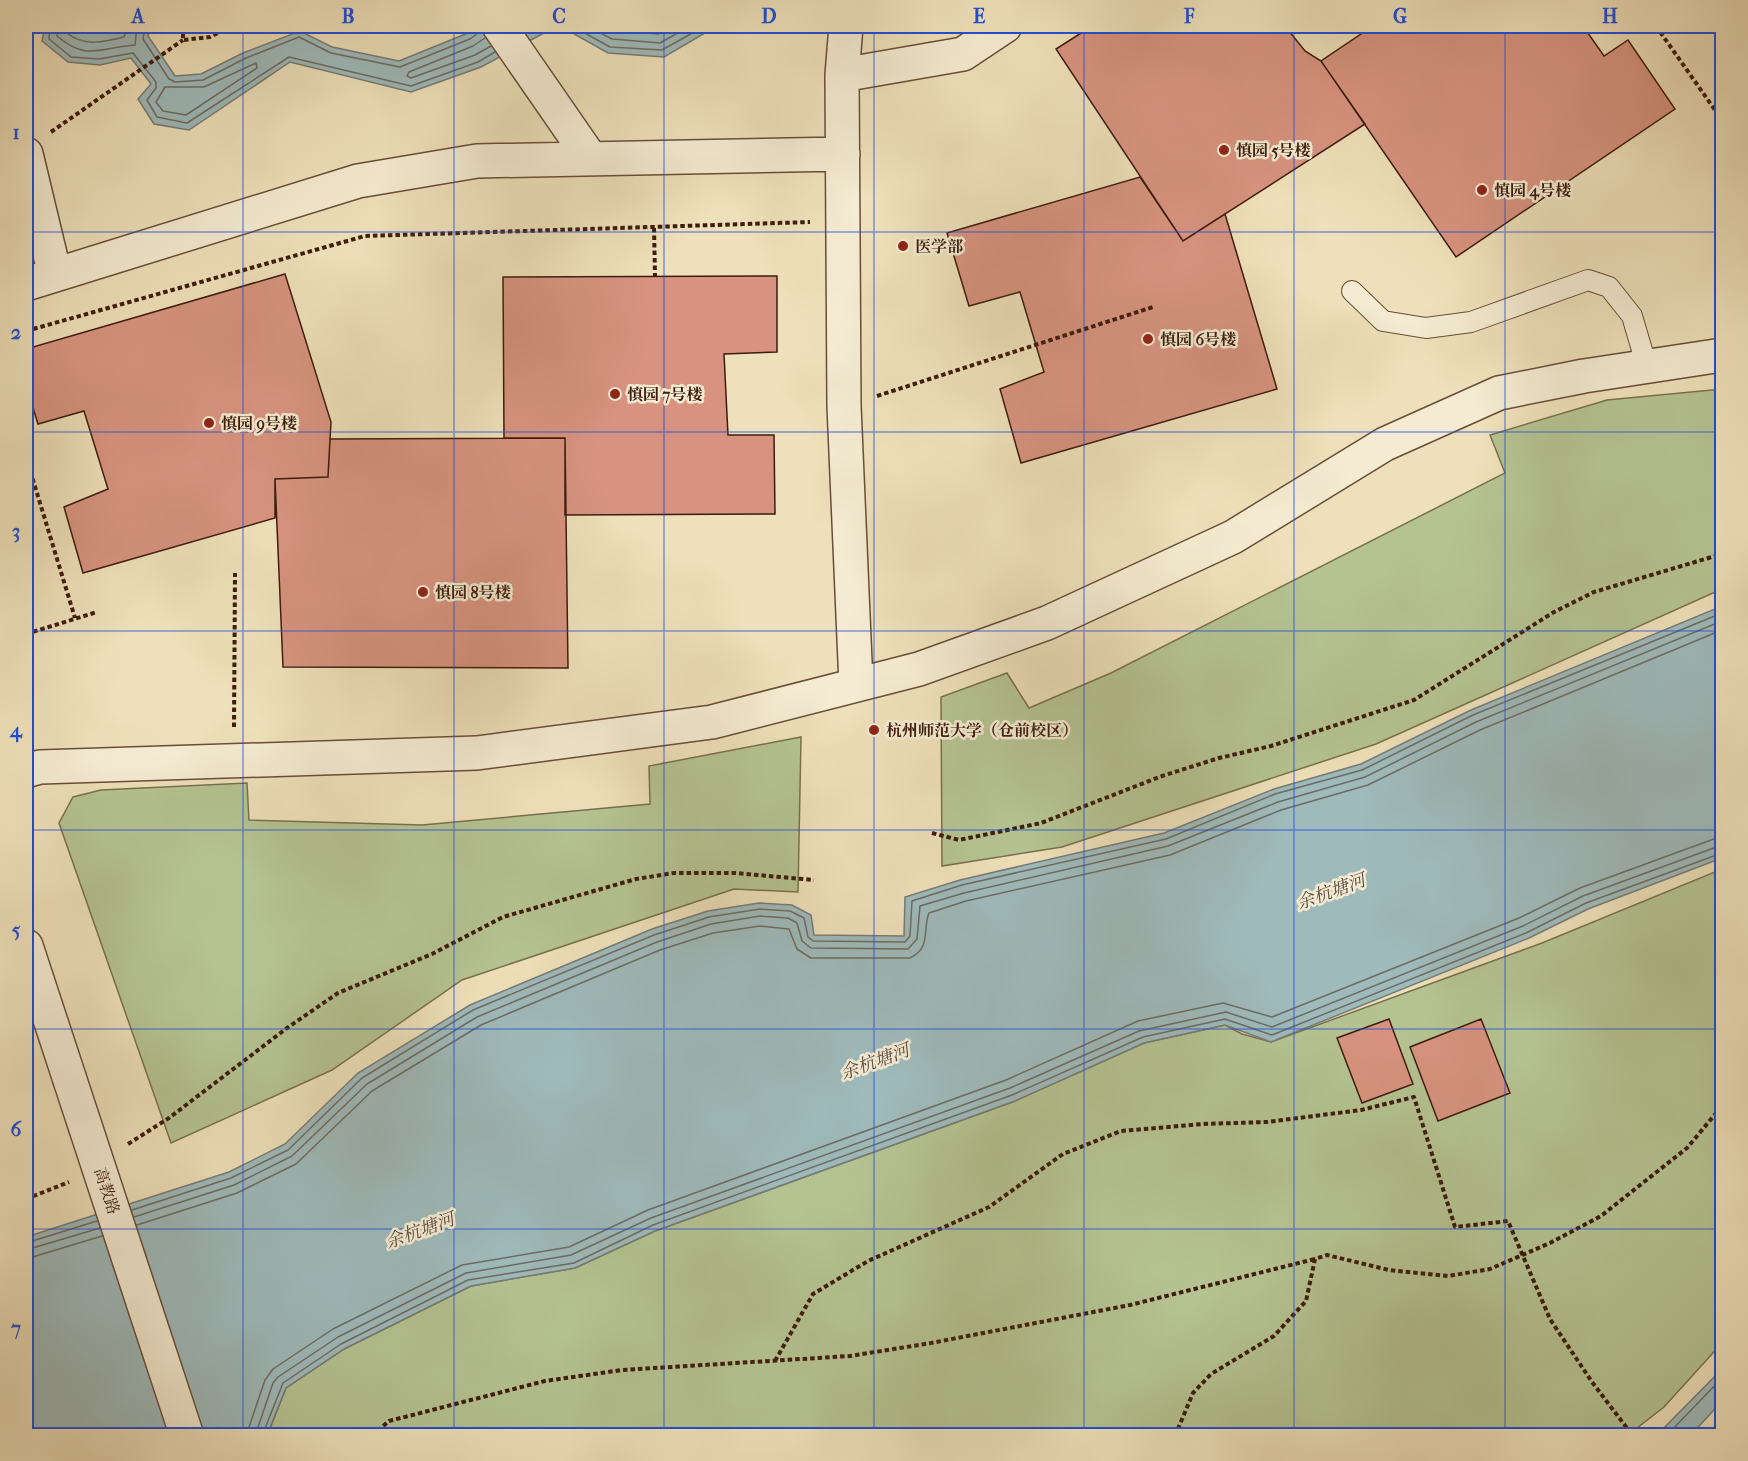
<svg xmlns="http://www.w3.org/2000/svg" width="1748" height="1461" font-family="'IM FELL French Canon','Noto Serif SC',serif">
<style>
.green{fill:#b5c392;stroke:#79704e;stroke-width:1.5}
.water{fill:#9ebabb;stroke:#777b75;stroke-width:1.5}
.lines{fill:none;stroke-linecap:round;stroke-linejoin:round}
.shore{stroke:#6e6b63;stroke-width:1.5}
.building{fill:#d79380;stroke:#3d1c0b;stroke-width:1.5}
.service-casing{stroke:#694d37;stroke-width:22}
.minor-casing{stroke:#694d37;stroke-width:36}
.tertiary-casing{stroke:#694d37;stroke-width:36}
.path{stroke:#3d1c0b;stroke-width:4;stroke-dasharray:4.5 3;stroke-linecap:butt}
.service{stroke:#f4ebd2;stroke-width:20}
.minor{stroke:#f4ebd2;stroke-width:33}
.tertiary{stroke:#f4ebd2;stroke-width:33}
.tertiary-bridge-casing{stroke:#694d37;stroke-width:36;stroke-linecap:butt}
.tertiary-bridge{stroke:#f4ebd2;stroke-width:33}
.grid{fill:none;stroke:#1d4ed8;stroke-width:1.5;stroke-opacity:0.55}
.poi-dot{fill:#8f2418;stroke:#f4ebd2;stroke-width:2}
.labels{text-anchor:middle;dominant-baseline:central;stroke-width:5;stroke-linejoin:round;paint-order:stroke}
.poi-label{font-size:16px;font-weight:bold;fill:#3d1c0b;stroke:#f4ebd2;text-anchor:start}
.street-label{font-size:16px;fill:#3d1c0b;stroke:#f4ebd2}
.water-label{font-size:18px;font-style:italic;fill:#5a4b40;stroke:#f4ebd2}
.neatline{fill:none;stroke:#1d4ed8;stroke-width:2}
.grid-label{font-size:20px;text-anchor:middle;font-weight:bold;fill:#1d4ed8}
</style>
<rect width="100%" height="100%" fill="#eee0ba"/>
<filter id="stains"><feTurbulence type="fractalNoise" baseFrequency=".00333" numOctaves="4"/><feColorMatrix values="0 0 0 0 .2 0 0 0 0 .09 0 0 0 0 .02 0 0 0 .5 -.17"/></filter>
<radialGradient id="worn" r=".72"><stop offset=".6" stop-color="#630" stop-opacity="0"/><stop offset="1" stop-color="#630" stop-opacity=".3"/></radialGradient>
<path class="green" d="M1722,389V589L1376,744L1062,847L942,866L941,697L1007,673L1029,708L1111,673L1505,473L1490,435L1607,400Z
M801,737L798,892L734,889L462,980L332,1070L171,1143L59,823L73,797L101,790L247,783L249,820L422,825L650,804L649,766Z
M1722,869V1343L1664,1407L1628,1435L267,1436L286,1388L344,1349L471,1286L575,1268L655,1231L1015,1101L1144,1043L1225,1025L1242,1034L1271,1042L1542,943Z"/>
<path class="water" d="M45,26H151L148,36L175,76L201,74L243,53L300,31L332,47L399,61L468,33L480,26H557L481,67L411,92L290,62L189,130L154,124L138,99L151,84L131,58L100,65L68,62L42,41Z
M560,26H717L664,57L608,53Z
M1722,606V858L1588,909L1529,938L1271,1042L1225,1025L1144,1043L1015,1101L655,1231L575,1268L471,1286L344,1349L286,1388L267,1435H26V1237L229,1172L285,1144L358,1073L470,1005L652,929L708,911L759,903L792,905L811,915L814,935L904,936L905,897L960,880L1164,833L1274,789L1361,764L1471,710Z
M1722,1369V1401L1693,1433L1690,1435H1657Z"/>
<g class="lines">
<path class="shore" d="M50,26L49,39L71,57L99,59L133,53L156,82V88L147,100L157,117L187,123L289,57L411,86L478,62L495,52
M58,26L57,36C87,62 101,47 135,45L137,26
M67,26V33C84,47 104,42 124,37L128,26
M145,26L143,39L169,79L175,82L203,80L246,58L299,37L331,53L400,67L470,39L482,30
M572,26L610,47L662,50L705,26
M587,26L612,39L660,43L690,26
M606,26L615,30L658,34L672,26
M485,38L473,46L409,72L407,76L411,78L475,55L491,46
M256,63L257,68L186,115L163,111L156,102L165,87H204Z
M132,1210L231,1178L288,1150L362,1078L473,1010L654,935L709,917L760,909L790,911L804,918L808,937L813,941L905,942L910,936L912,901L962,885L1166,839L1275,794L1362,770L1473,715L1722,613
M134,1217L234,1185L292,1156L367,1084L477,1017L657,942L711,924L760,916L788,918L797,923L802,941L811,948L908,949L917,939L920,906L964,893L1168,846L1278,802L1365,777L1476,722L1722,621
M137,1225L237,1193L296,1164L372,1091L481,1025L660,950L713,933L760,926L789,929L797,949L811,958H910C932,947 922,930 929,913L966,901L1170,855L1281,810L1368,785L1480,730L1722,630
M26,1243L97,1221
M26,1250L100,1228
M26,1259L102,1236
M246,1436L265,1380L273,1369L333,1329L462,1265L569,1247L648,1210L1006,1080L1138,1021L1223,1003L1272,1017L1519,918L1580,888L1722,836
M255,1436L273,1383L278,1377L338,1337L466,1273L571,1255L651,1218L1010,1088L1139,1031L1226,1012L1272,1027L1523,926L1583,896L1722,845
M262,1436L283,1383L341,1344L468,1280L574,1263L653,1225L1012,1095L1143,1037L1225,1019L1272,1035L1526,933L1586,903L1722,853
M1666,1436L1722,1378"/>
</g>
<path class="building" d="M1092,26H1285L1305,51L1321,61L1365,124L1183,241L1056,49Z
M1373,26H1583L1604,56L1628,40L1675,109L1456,257L1321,61Z
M1140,177L1183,241L1225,214L1277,389L1021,463L1000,389L1044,372L1020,292L969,306L947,233Z
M285,274L331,422L328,477L275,479V518L83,573L64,507L108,489L84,411L38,424L26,385V349Z
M777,276V352L724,354L728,435H774L775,514L565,515V438H504L503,277Z
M565,438L568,668L283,667L275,479L328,477L330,439Z
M1389,1019L1413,1084L1362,1103L1337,1038Z
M1481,1019L1510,1093L1438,1121L1410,1047Z"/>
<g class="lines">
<g class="service-casing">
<path id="service" d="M1352,291L1383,321L1426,328L1471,322L1588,280L1609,287L1632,316L1647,367"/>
</g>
<g class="minor-casing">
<path id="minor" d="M499,26L591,159
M846,26L842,75L844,406L856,685
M842,75L963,54L1005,26
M26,154L55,275
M26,284L358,181L477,161L843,154
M26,771L40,767L477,753L712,722L919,669L1047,623L1233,537L1385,444L1499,393L1584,376L1722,355"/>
</g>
<g class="tertiary-casing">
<path id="tertiary" d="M26,946L69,1077"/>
</g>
<path class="path" d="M183,26V40L210,37L231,26
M1656,26L1722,120
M51,132L183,40
M654,228L655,276
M26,331L365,236L810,222
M877,396L1153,307
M26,457L75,618
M26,634L97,612
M234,727L235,573
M932,833L959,840L1041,823L1162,776L1219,758L1271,746L1414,700L1554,612L1594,592L1722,554
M128,1144L169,1118L287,1028L338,993L432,954L503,917L636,879L674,873H735L814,880
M26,1199L69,1182
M775,1361L813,1294L868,1261L989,1207L1063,1154L1121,1131L1203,1124L1267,1122L1361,1110L1414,1097L1455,1227L1508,1221L1550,1319L1592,1382L1633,1436
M372,1436L389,1421L545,1381L622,1370L850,1356L931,1343L1130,1305L1315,1259
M1175,1436L1193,1393L1211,1374L1274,1336L1306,1301L1315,1259L1327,1255L1389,1270L1448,1276L1490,1269L1550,1243L1601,1216L1687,1148L1722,1106"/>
<use href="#service" class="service"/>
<use href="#minor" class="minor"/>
<use href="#tertiary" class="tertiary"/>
<g class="tertiary-bridge-casing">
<path id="tertiary-bridge" d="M69,1077L187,1436"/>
</g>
<use href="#tertiary-bridge" class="tertiary-bridge"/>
</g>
<path class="grid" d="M243,26V1436M454,26V1436M664,26V1436M874,26V1436M1084,26V1436M1294,26V1436M1505,26V1436M26,232H1722M26,432H1722M26,631H1722M26,830H1722M26,1029H1722M26,1229H1722"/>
<g class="poi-dot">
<circle cx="1224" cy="150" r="6"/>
<circle cx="1482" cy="190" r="6"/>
<circle cx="903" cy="246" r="6"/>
<circle cx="1148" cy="339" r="6"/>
<circle cx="615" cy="394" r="6"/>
<circle cx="209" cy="423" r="6"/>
<circle cx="423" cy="592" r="6"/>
<circle cx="874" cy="730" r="6"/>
</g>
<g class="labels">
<g class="poi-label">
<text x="1236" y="150">慎园 5号楼</text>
<text x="1494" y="190">慎园 4号楼</text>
<text x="915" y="246">医学部</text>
<text x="1160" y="339">慎园 6号楼</text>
<text x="627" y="394">慎园 7号楼</text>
<text x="221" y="423">慎园 9号楼</text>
<text x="435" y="592">慎园 8号楼</text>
<text x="886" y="730">杭州师范大学（仓前校区）</text>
</g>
<g class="street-label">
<text transform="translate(107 1191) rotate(72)">高教路</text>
</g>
<g class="water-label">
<text transform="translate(1331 892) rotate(-20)">余杭塘河</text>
<text transform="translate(875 1062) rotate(-20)">余杭塘河</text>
<text transform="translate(420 1231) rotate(-20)">余杭塘河</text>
</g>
</g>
<rect width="1748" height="1461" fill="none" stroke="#eee0ba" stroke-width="66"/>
<rect x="33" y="33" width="1682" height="1395" class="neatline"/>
<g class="grid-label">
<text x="138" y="23">A</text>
<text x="348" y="23">B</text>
<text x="559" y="23">C</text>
<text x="769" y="23">D</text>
<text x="979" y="23">E</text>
<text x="1189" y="23">F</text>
<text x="1400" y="23">G</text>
<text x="1610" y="23">H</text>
<text x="16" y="139">1</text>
<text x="16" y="339">2</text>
<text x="16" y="538">3</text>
<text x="16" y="737">4</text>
<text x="16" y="937">5</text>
<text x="16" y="1136">6</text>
<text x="16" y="1335">7</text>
</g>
<rect width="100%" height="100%" filter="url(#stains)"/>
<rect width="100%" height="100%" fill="url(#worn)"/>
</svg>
